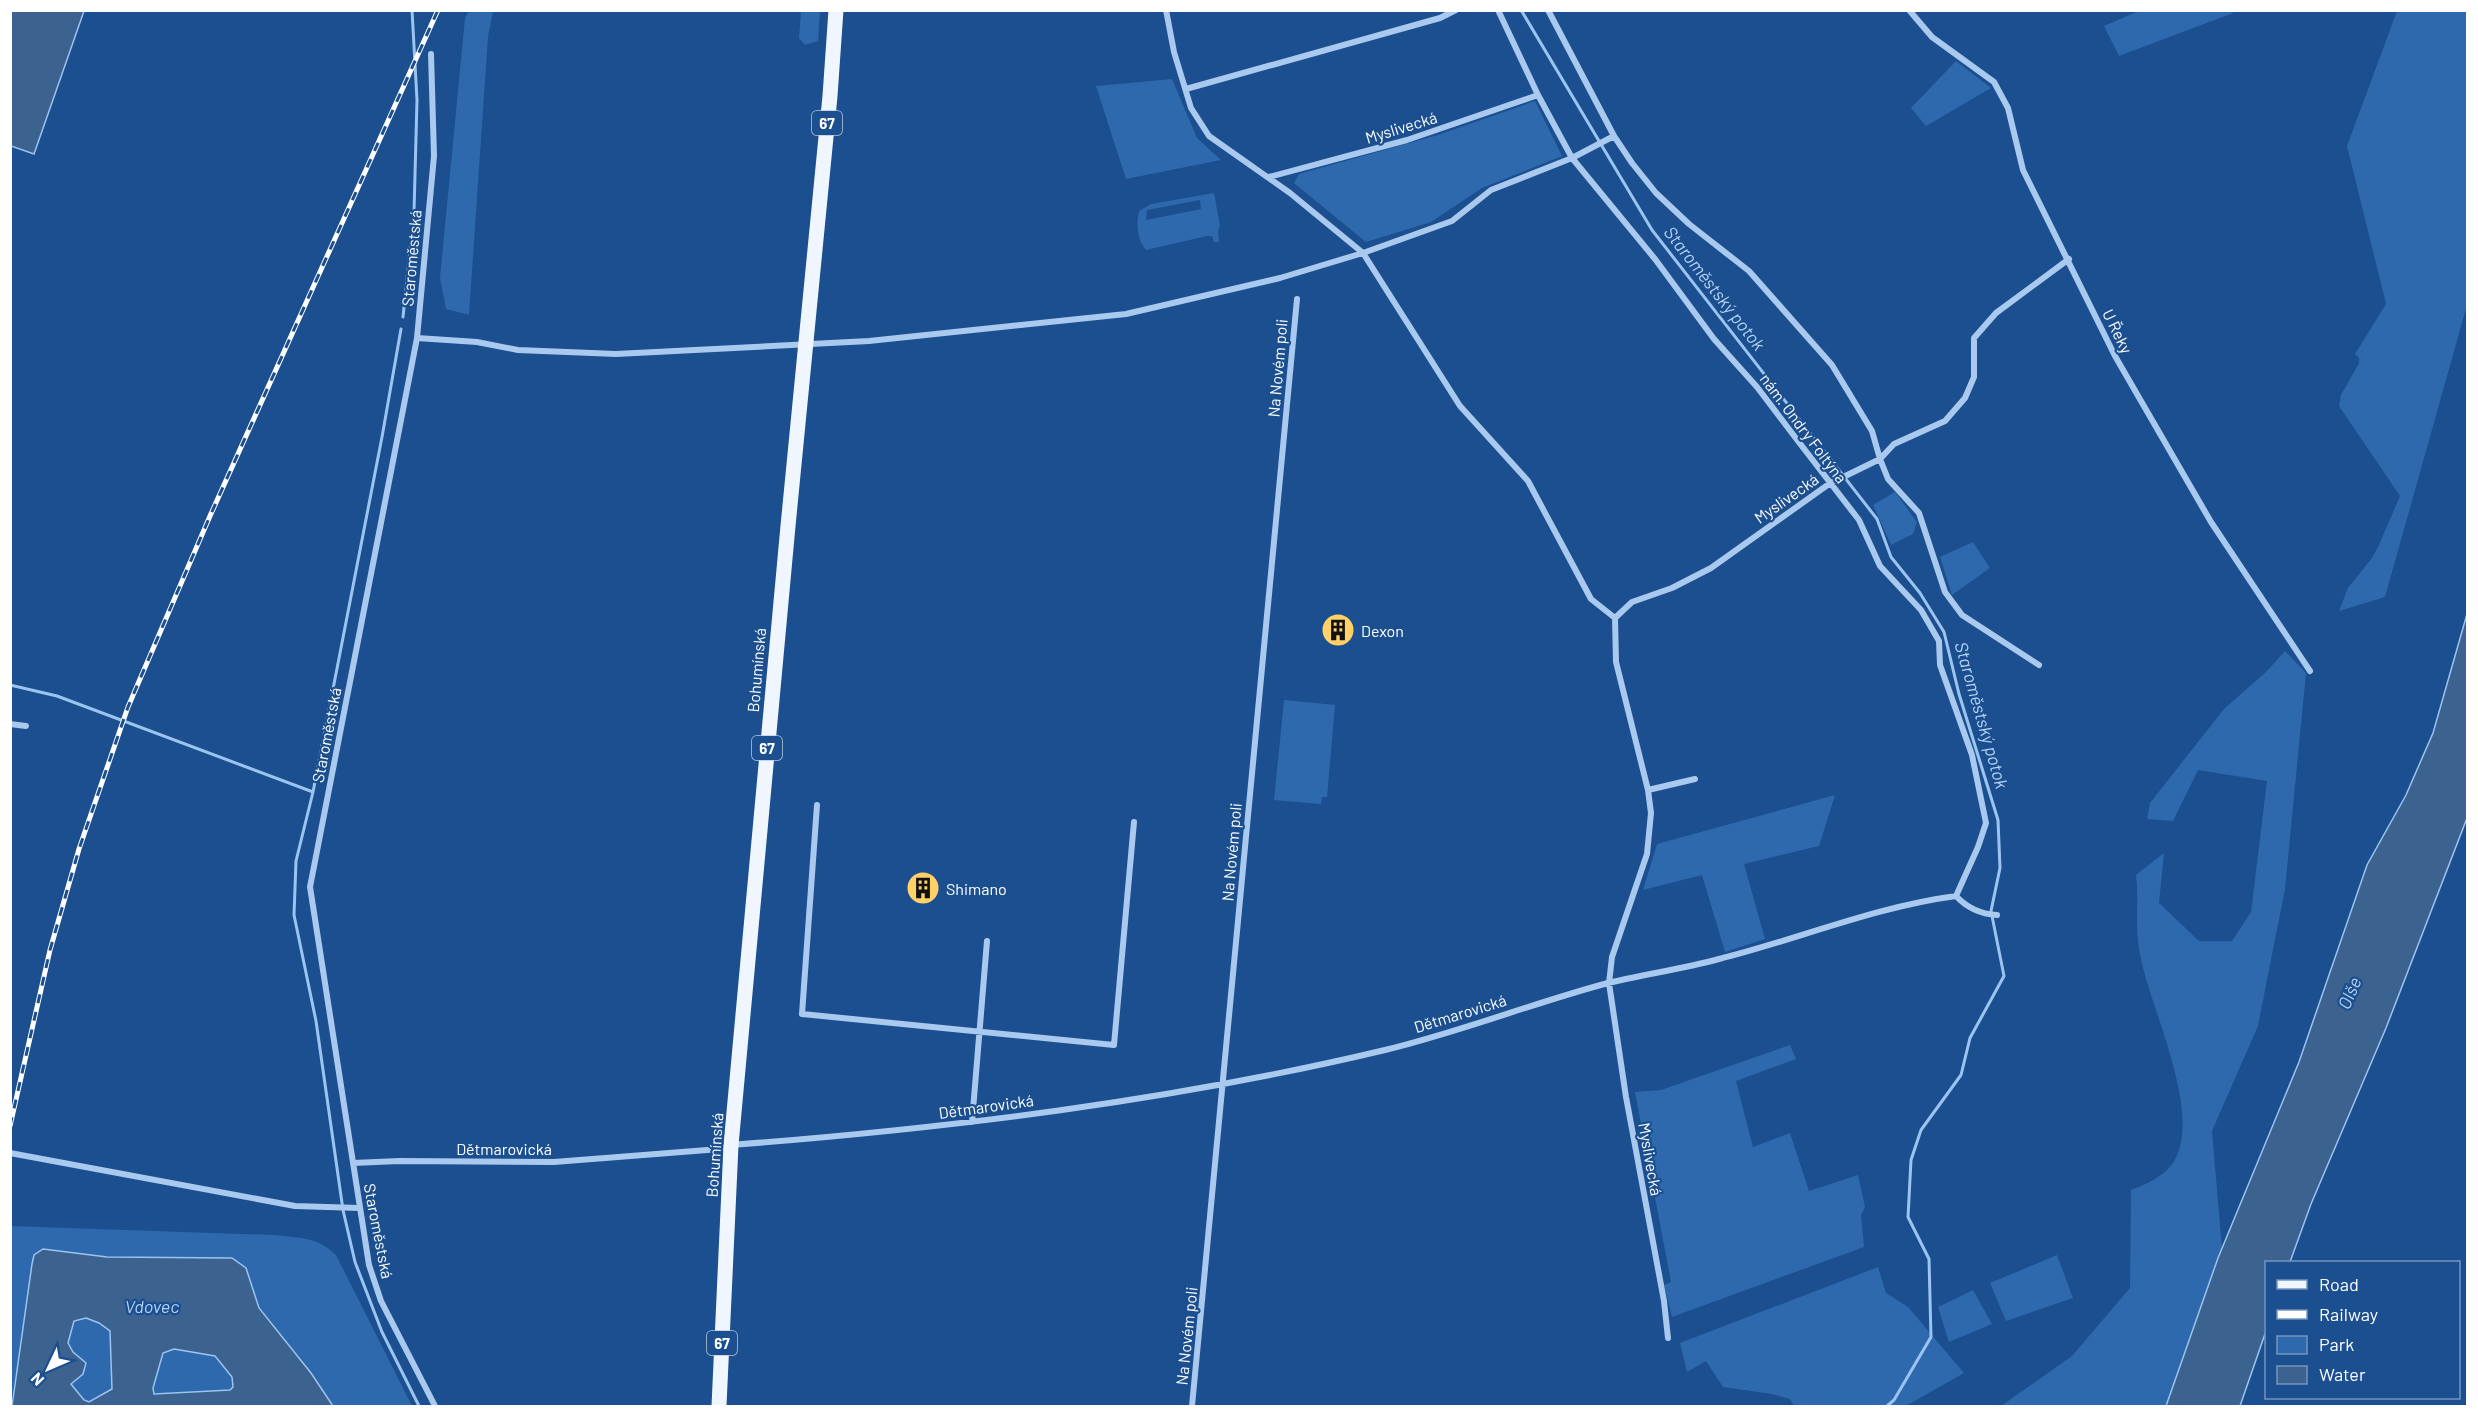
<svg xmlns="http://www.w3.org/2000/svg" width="2478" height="1417" font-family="Barlow,sans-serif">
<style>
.green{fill:#2e69ad;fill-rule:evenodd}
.water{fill:#3c6290;stroke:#9cc4f0;stroke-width:1.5;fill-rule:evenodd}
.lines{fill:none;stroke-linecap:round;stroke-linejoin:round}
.stream{stroke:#9cc4f0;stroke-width:3}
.minor{stroke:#a9c9ee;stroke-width:6}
.primary{stroke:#f0f6ff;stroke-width:15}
.rail-casing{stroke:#fff;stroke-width:5}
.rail{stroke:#1b4f8f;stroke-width:3;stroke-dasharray:9;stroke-linecap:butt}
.labels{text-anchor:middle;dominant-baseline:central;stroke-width:4.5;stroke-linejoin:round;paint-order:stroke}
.shield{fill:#1b4f8f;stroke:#bbcadd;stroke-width:1.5}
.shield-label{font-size:15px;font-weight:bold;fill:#fff}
.street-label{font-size:16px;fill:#fff;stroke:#1b4f8f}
.poi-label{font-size:16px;fill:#fff;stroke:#1b4f8f;text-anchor:start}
.water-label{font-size:18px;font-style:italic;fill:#b5d3f5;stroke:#1b4f8f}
</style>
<rect width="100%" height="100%" fill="#1b4f8f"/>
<path class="green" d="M2232,10L2233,13L2119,56L2104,26L2139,11Z
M469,11H493L488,37L469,315L446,309L440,278L465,18Z
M801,11H820L818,41L805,45L799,38Z
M2397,11H2467V305L2385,597L2339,611L2348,588L2372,558L2378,547L2400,496L2339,406L2341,395L2359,363V358L2355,354L2386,304L2347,146Z
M1956,61L1991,88L1926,126L1911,108Z
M1172,79L1197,138L1221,160L1126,179L1096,86Z
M1535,101L1562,156L1482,188L1431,222L1366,242L1294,183L1299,174L1438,135Z
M1214,193L1220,226L1218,230L1219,242H1214L1212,236H1207L1146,250C1137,240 1136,223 1139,211L1151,204ZM1200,200L1201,209L1146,220L1147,210Z
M1895,492L1917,522L1913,534L1891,545L1873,505Z
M1973,542L1990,568L1952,595L1940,557Z
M2285,651L2306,673L2285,889L2258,1026L2212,1131L2222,1248L2166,1406H2001L2072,1356L2130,1288L2131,1190C2147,1184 2163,1177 2173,1163C2205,1113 2147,1003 2139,949C2135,924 2139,899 2136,875L2164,853L2159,903L2199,941H2232L2251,912L2267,781L2198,770L2173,821L2147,819L2150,803L2224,709L2267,671Z
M1284,700L1335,705L1327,797H1322L1321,804L1274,800Z
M1835,795L1819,846L1744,864L1765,939L1725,952L1702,875L1643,890L1657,844Z
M1790,1045L1796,1059L1736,1081L1753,1147L1790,1133L1809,1191L1858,1175L1865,1207L1861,1215L1864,1247L1672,1317L1664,1285L1671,1282L1635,1092L1661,1090Z
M11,1226L273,1235C298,1238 317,1236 336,1255L412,1406H333L311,1373L259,1308L246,1268L107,1257L44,1249L34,1255L11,1406Z
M2057,1255L2073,1298L2006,1321L1990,1283Z
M1878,1267L1886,1293L1908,1307L1964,1373L1906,1406H1794L1790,1399L1772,1394L1723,1387L1706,1361L1687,1372L1680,1343Z
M1973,1290L1992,1324L1949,1342L1938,1307Z
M86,1318L99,1323L110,1331L112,1389L89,1402L84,1400L71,1384L83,1374L86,1364L73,1352L68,1343L74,1321Z
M174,1349L215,1356L232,1377L233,1387L230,1390L154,1394L153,1388L163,1353Z"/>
<path class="water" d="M11,10L84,11L34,154L11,146Z
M2467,614V818L2386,1028L2311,1204L2290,1262H2266V1331L2240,1406H2166L2218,1258L2299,1062L2367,865L2406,795L2433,733Z
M43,1249L107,1257L232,1258L246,1268L259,1308L311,1373L333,1406H12L32,1264L34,1255ZM86,1318L99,1323L110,1331L112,1389L89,1402L84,1400L71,1384L83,1374L86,1363L73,1352L68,1343L74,1321ZM174,1349L215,1356L232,1377L233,1387L230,1390L154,1394L153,1388L163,1353Z"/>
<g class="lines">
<path class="stream" d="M1521,10L1652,230L1877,519L1891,557L1920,593L1944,632L1959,694L1998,820L2000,868L1991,911L2004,976L1970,1038L1961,1075L1921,1130L1911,1160L1908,1217L1929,1259L1931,1337L1894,1400L1887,1406
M403,317L414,212L417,100L412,10
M401,329L382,437L313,792L296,861L294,915L316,1021L343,1210L355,1262L382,1332L419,1406
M10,685L57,696L313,792"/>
<path class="minor" d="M1166,10L1174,52L1191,108L1209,136L1290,193L1363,253L1460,406L1528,481L1591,599L1615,618
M1498,10L1538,95L1572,158L1655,259L1714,339L1757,387L1798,441L1859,520L1880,566L1921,610L1939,641L1940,665L1972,755L1986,823L1978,847L1956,896
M1548,10L1614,136L1632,163L1656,193L1689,224L1749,271L1832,365L1872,431L1880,459L1888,479L1919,513L1945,592L1962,615L2039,665
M1909,10L1932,37L1994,82L2008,108L2023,170L2115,356L2211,522L2310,671
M431,54L434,156L417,338L310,887L369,1265L381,1301L435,1406
M1186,89L1440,18L1456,10
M1269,177L1407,140L1538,95
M417,338L477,342L518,350L616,354L869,341L1126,314L1280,278L1363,253L1452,221L1491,190L1572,158L1614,136
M10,724L26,726
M1648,790L1695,779
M817,805L802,1014L1114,1045L1134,822
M1956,896C1967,908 1980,914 1997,915
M972,1122L987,941
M10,1153L295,1206L359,1208
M353,1163L399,1161L554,1162L720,1149L731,1145C951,1128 1171,1101 1385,1050C1460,1032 1533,1003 1608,983C1645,974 1683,969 1719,959C1799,939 1874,907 1956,896
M1668,1338L1664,1301L1626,1097L1609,983L1612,957L1647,854L1651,813L1648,790L1616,662L1615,618L1632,602L1672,588L1711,568L1829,484L1880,459L1894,444L1945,421L1965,398L1974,377V338L1996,313L2069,259
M1192,1406L1297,299"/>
<path class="primary" d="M719,1406L731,1145L788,526L830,96L836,10"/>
<g class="rail-casing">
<path id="rail" d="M10,1126L50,950L79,849L128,707L210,516L438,10"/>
</g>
<use href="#rail" class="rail"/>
</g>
<defs>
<g id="building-disc" transform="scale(1.725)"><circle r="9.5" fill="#ffd166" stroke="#1b4f8f"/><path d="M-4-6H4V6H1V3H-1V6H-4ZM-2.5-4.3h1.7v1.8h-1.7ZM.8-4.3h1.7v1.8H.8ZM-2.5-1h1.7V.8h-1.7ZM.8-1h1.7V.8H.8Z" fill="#111"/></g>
</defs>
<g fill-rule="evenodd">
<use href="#building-disc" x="1338" y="630"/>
<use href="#building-disc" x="923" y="888"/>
</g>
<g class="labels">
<g class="shield">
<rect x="812" y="111" width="30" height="24" rx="4.5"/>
<rect x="752" y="736" width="30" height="24" rx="4.5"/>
<rect x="707" y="1331" width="30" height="24" rx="4.5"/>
</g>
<g class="shield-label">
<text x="827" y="123">67</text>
<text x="767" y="748">67</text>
<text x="722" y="1343">67</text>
</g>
<g class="street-label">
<text transform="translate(1401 127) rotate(-17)">Myslivecká</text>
<text transform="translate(411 258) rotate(-85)">Staroměstská</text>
<text transform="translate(2118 331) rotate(64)">U Řeky</text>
<text transform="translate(1277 368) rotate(-85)">Na Novém poli</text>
<text transform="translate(1804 428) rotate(53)">nám. Ondry Foltýna</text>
<text transform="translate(1786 498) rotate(-35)">Myslivecká</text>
<text transform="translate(756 670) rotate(-85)">Bohumínská</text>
<text transform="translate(326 735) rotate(-79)">Staroměstská</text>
<text transform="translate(1231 852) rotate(-85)">Na Novém poli</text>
<text transform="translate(1460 1013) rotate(-17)">Dětmarovická</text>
<text transform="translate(986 1106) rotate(-8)">Dětmarovická</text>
<text x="504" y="1148">Dětmarovická</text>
<text transform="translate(714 1155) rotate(-86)">Bohumínská</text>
<text transform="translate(1651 1159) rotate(80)">Myslivecká</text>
<text transform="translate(379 1231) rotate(79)">Staroměstská</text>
<text transform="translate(1186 1336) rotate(-84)">Na Novém poli</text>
</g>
<g class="poi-label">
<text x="1361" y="630">Dexon</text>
<text x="946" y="888">Shimano</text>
</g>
<g class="water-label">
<text transform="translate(1715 288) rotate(52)">Staroměstský potok</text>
<text transform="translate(1982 715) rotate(74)">Staroměstský potok</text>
<text transform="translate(2349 993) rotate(-67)">Olše</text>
<text x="152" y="1306">Vdovec</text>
</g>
</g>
<rect width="2478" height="1417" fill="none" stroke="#ffffff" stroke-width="24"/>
<rect x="2265" y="1261" width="195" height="138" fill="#1b4f8f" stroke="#7695bc" stroke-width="1.5"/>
<rect x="2277" y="1280" width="30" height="9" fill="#f0f6ff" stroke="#7695bc" stroke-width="1.5"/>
<text x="2319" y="1291" font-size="18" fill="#ffffff">Road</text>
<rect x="2277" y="1310" width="30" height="9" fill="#ffffff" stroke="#7695bc" stroke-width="1.5"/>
<text x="2319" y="1321" font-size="18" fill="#ffffff">Railway</text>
<rect x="2277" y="1336" width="30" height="18" fill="#2e69ad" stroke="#7695bc" stroke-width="1.5"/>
<text x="2319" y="1351" font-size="18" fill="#ffffff">Park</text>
<rect x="2277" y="1366" width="30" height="18" fill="#3c6290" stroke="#7695bc" stroke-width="1.5"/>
<text x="2319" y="1381" font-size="18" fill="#ffffff">Water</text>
<g transform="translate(48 1369) rotate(226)" stroke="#1b4f8f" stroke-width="4.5" paint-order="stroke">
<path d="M0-4.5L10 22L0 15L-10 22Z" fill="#ffffff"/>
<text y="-9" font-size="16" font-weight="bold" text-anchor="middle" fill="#ffffff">N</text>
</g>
</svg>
